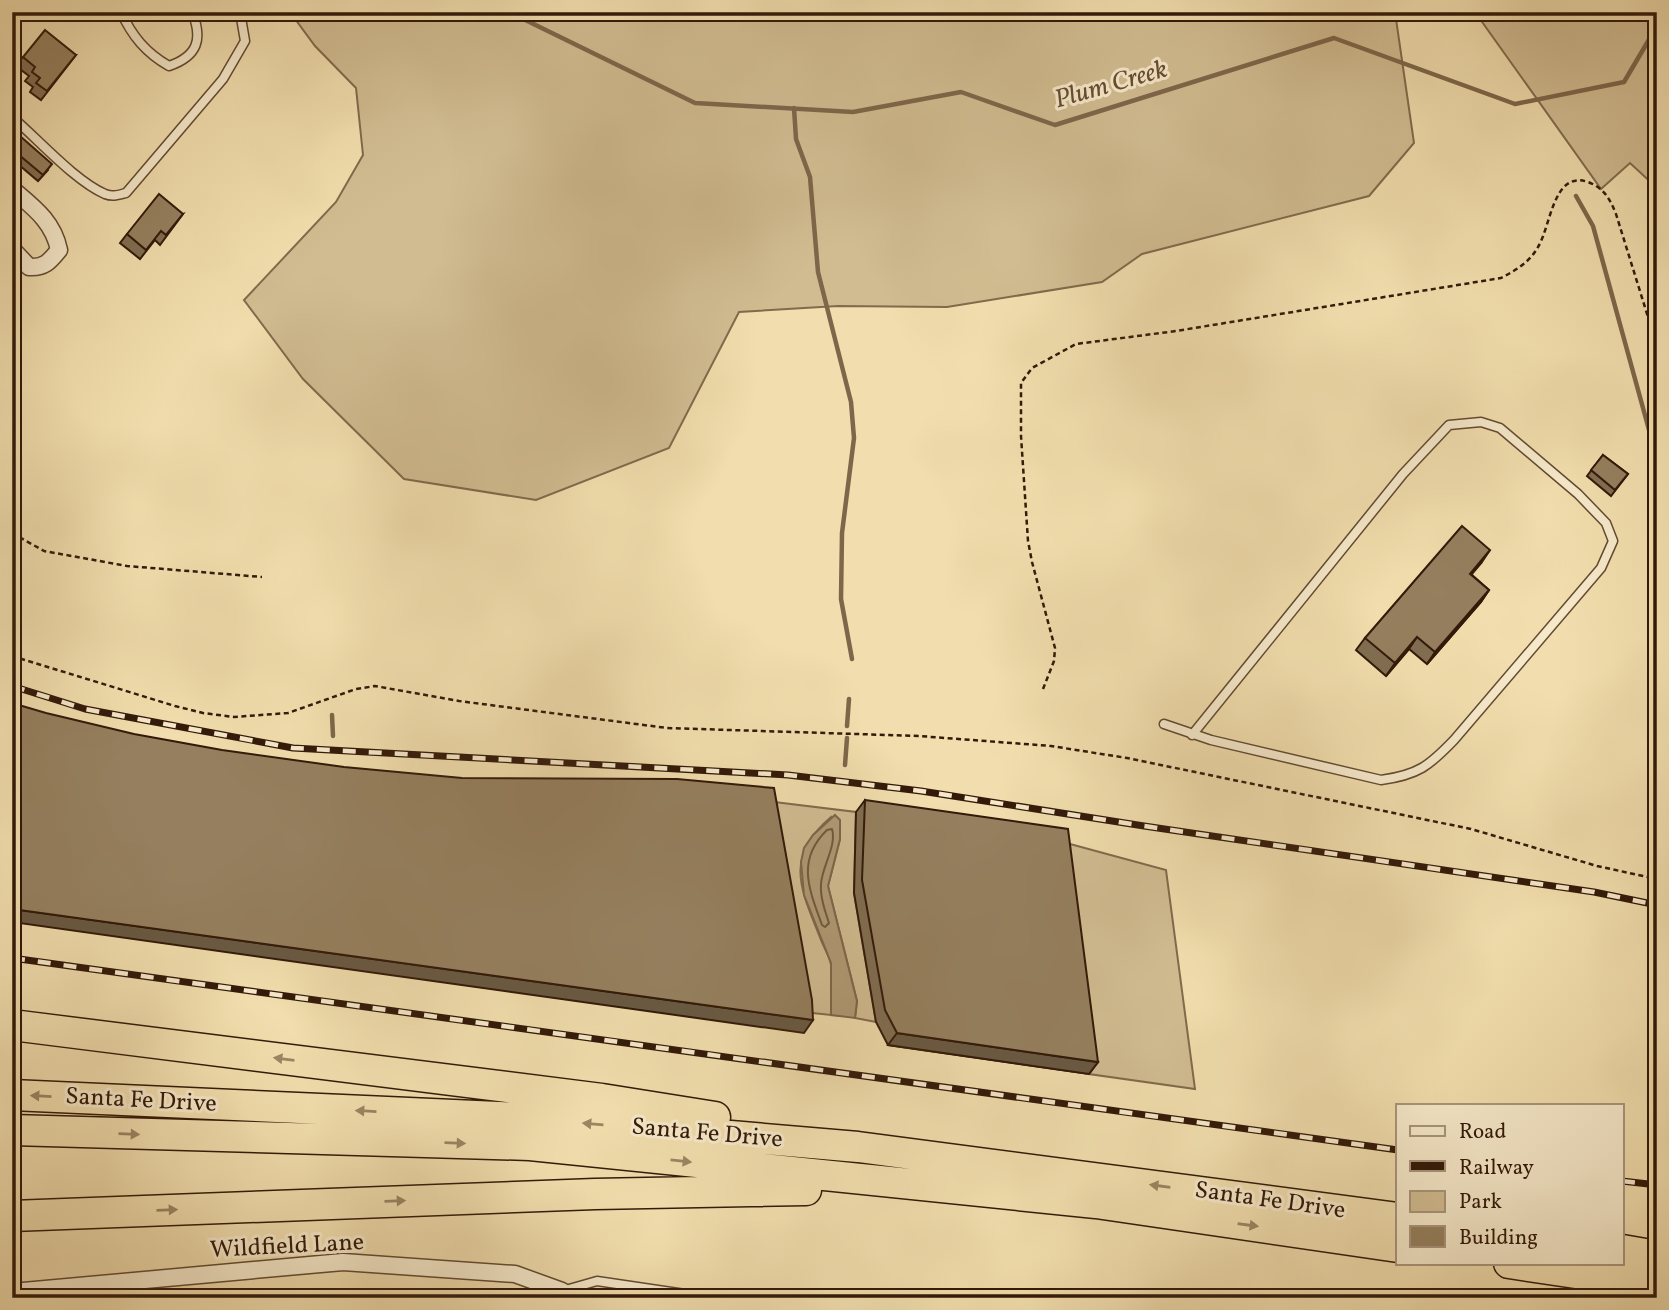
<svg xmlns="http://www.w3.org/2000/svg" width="1669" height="1310" font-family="Vollkorn,serif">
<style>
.green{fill:#d1bc91;stroke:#826a4d;stroke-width:2}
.water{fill:#b09a75;stroke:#7e664a;stroke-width:2}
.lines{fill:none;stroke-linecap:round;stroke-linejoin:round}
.shore{stroke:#715a3f;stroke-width:2}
.stream{stroke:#7e664a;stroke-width:4.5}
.lane-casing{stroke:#624a32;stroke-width:11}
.street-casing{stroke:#624a32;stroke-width:19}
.highway-casing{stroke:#321909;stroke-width:33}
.path{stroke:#321909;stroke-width:2.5;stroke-dasharray:5 3.5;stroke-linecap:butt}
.lane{stroke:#f6e9ca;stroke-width:8}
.street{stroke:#f6e9ca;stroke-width:16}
.highway{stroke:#f1ddad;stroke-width:30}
.rail-casing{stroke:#321909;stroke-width:7}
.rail{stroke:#f6e9ca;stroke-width:4.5;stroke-dasharray:13;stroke-linecap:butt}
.wall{fill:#806d51;stroke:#321909;stroke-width:2}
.shaded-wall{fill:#685942;stroke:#321909;stroke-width:2}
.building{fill:#957f5e;stroke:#321909;stroke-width:2}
.oneway{fill:#9b8563}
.labels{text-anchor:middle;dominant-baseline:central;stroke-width:6;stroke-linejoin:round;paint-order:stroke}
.street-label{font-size:24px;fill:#321909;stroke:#f6e9ca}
.water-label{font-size:26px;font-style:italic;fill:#644d34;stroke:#f6e9ca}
</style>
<rect width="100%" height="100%" fill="#f1ddad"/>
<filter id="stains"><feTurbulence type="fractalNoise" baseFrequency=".00286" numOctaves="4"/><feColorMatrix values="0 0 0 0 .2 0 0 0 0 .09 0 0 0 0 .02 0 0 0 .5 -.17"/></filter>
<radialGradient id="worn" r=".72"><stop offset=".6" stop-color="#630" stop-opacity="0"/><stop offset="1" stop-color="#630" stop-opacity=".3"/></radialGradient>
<path class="green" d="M290,12H1395L1414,143L1369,196L1142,254L1102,282L947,307L838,306L739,312L669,448L536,500L404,479L303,379L244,300L336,202L363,155L356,88L315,46Z
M1475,12H1657V188L1630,163L1601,189Z
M766,801L856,812L854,893L876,1022L855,1018L857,1001L828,886L840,839L831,817C783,858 801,889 821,940C824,948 830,957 831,965C835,981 832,999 831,1015L803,1012Z
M1059,841L1166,870L1195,1089L1089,1074Z"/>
<path class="water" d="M835,815L840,820V839L828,886L857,1001L855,1018L831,1015V963L804,895L801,862L804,848L813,835Z"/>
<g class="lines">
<path class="shore" d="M832,829C837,846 822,866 821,884C820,897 825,911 829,923L825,927L822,925C809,889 796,860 827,830Z"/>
<path class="stream" d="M509,12L695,103L853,112L961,92L1055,125L1334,38L1515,104L1624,82L1657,26
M794,108L796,139L810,177L818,272L851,402L854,438L842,533L841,599L852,659
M1576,196L1593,226L1657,459
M332,715L333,736
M847,726L849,699
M845,765L847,738"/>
<g class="lane-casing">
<path id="lane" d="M121,12C132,36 146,53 169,66C198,56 203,39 192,12
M12,117C38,139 75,181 105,194C113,197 118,195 126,193L223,79L245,41L240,12
M1164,724L1211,740L1381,780C1418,775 1429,766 1454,740L1601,568L1613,541L1606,523L1578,494L1500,428L1481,422L1449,425L1403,474L1192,735
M562,1291L597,1281L712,1298
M883,1298L906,1294L925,1298"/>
</g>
<g class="street-casing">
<path id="street" d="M12,189C33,207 53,221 59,250C50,261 45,268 29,267L12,249
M12,1292L343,1262L515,1274L562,1291"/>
</g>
<g class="highway-casing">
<path id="highway" d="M12,1025L602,1099L715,1117
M12,1095L522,1118L858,1147L1398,1218
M12,1130L530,1145L1096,1203L1398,1247
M12,1216L595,1194L806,1190
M1622,1250L1657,1256
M1509,1263L1657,1285"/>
</g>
<path class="path" d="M12,533L44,551L127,566L262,577
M12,656L175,706L203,713L234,717L288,713L356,689L375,686L459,701L667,728L919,736L1051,746L1127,758L1471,829L1597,866L1657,879
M1043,689L1054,661L1055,648L1032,562L1028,541L1021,436V383L1032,368L1076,344L1176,331L1501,278C1516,270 1529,263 1538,247C1551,226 1553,170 1588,182C1604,188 1610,199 1616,214L1657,346"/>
<use href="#lane" class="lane"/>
<use href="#street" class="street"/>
<use href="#highway" class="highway"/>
<g class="rail-casing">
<path id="rail" d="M12,686L85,709L293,748L788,775L921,791L1144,826L1594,892L1657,905
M12,958L1398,1150
M1622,1181L1657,1185"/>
</g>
<use href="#rail" class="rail"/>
</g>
<path class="wall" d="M76,55L41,100L30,92L33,87L25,81L29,76L16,66L23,57Z
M12,129L48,170L38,181L12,159Z
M183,214L160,245L155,240L140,259L120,243L127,234Z
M1603,455L1628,474L1611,496L1587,476Z
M1482,562L1471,574L1489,590L1481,602L1427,664L1409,649L1386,676L1356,650L1365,638Z
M865,800L1098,1062L1089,1074L888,1045L876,1022L854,893L856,812Z"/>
<path class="shaded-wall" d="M1490,550L1482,562L1462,586L1470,574Z
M1489,590L1481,602L1427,664L1435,652Z
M1417,637L1409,649L1386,676L1395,663Z
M12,909L813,1020L804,1033L12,922Z
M897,1033L1098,1062L1089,1074L888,1045Z"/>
<path class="building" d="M45,30L76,55L47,91L36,83L40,78L32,72L35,67L23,57Z
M12,129L52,164L43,175L12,149Z
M159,194L183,214L166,235L161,231L146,250L127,234Z
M1603,455L1628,474L1615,490L1591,470Z
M1462,526L1490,550L1470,574L1489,590L1435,652L1417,637L1395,663L1365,638Z
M12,703L46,713L134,734L222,750L344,767L462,778L677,779L774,788L812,1000L813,1020L12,909Z
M865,800L1068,829L1098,1062L897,1033L885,1010L862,880Z"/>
<defs><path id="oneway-solid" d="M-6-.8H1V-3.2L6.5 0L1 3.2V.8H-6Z" transform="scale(1.75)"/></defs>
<g class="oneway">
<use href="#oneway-solid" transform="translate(284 1059) rotate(-173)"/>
<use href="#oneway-solid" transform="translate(41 1096) rotate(-177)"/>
<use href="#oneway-solid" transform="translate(366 1111) rotate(-177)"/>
<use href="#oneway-solid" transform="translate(593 1124) rotate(-175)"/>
<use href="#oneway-solid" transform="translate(129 1134) rotate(2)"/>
<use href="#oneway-solid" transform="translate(455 1143) rotate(2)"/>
<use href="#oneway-solid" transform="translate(681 1161) rotate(6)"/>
<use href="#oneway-solid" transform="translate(1160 1186) rotate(-172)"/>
<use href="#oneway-solid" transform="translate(395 1201) rotate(-2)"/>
<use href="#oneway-solid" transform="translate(167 1210) rotate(-2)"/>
<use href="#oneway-solid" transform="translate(1248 1225) rotate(8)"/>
</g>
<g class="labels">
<g class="street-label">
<text transform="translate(141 1101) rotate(3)">Santa Fe Drive</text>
<text transform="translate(707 1134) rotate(5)">Santa Fe Drive</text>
<text transform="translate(1270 1201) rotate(8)">Santa Fe Drive</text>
<text transform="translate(287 1247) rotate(-3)">Wildfield Lane</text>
</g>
<g class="water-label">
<text transform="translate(1111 85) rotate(-16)">Plum Creek</text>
</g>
</g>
<rect width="1669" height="1310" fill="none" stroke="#f1ddad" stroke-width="42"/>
<rect x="14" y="14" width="1641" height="1282" fill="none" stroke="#321909" stroke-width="3.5"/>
<rect x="21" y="21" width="1627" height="1268" fill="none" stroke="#321909" stroke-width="2"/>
<rect x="1396" y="1104" width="228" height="161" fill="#f6e9ca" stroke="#a8967d" stroke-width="2"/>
<rect x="1410" y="1126" width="35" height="10" fill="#f6e9ca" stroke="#a8967d" stroke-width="2"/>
<text x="1459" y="1138" font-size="21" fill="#321909">Road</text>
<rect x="1410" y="1161" width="35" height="10" fill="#321909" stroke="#a8967d" stroke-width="2"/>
<text x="1459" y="1174" font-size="21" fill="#321909">Railway</text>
<rect x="1410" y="1191" width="35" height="21" fill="#d1bc91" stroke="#a8967d" stroke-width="2"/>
<text x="1459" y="1208" font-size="21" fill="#321909">Park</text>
<rect x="1410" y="1226" width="35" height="21" fill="#957f5e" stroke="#a8967d" stroke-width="2"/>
<text x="1459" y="1244" font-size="21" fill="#321909">Building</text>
<rect width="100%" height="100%" filter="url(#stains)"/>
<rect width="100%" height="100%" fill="url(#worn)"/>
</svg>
